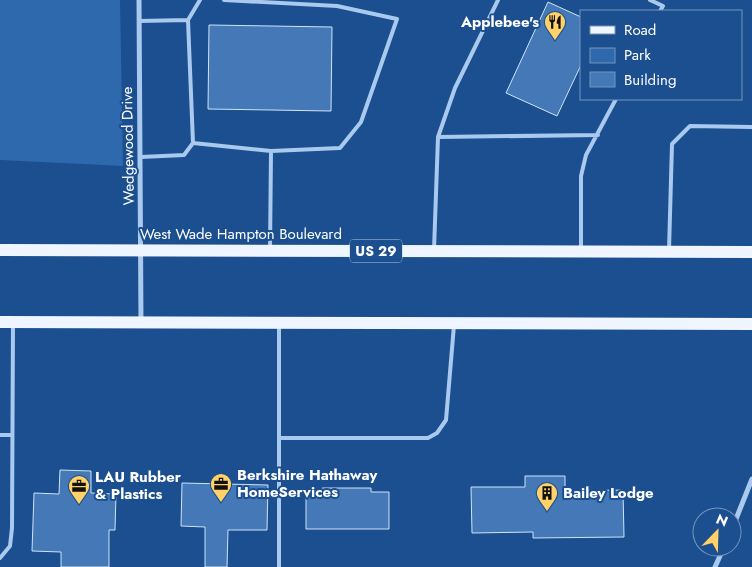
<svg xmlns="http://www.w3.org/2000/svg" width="752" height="567" font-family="Jost,sans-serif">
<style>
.green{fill:#2e69ad}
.building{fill:#4478b7;stroke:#cfe3fa}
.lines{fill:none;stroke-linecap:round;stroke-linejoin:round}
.service{stroke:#a9c9ee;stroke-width:4}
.minor{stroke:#a9c9ee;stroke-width:5}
.primary{stroke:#f0f6ff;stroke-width:12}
.labels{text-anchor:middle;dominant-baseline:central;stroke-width:4;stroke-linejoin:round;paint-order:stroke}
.shield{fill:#1b4f8f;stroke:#bbcadd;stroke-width:1}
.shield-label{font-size:14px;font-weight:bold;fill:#fff}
.poi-label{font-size:15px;font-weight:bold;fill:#fff;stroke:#1b4f8f;text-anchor:start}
.street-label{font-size:15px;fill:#fff;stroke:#1b4f8f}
</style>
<rect width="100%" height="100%" fill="#1b4f8f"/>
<path class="green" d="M0,0H120L123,166L0,160Z"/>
<path class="building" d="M548,2L581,17V65L557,116L506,93Z
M209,25L332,27L331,111L208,109Z
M60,470L91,471V493L116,494L115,530H109V567H61V552L32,551L34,493L59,494Z
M525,476H565V491L623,490L624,537L533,538V532L472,533L471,487H525Z
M182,483L268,485L267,530H228L227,567H205V527L181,526Z
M322,488H371V492H389V529H306V490H322Z"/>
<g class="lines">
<path class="service" d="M224,0L337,6L397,19L361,122L340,148L271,151
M650,0L663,6L660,11
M188,20L200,0
M139,21L188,20L193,143L184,155L141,157
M438,137L598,135
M193,143L271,151L270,250
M581,248V176L586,155L616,99
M434,250L438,137L455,88L498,0
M669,250L672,144L690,126L752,127
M279,325V567
M0,435H12
M279,438H428L437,433L446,420L454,325
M0,558L10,546L12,528L13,324"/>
<path class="minor" d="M139,0L141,322
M732,529L752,479
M715,567L724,547"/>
<path class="primary" d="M0,250L752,252
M0,322L752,324"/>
</g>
<defs>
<g id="restaurant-pin" transform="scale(1.125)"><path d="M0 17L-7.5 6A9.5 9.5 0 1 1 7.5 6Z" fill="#ffd166" stroke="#1b4f8f"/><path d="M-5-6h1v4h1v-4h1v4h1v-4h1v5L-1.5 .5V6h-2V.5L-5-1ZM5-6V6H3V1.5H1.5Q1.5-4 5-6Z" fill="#111"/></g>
<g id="office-pin" transform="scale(1.125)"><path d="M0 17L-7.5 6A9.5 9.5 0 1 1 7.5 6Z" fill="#ffd166" stroke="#1b4f8f"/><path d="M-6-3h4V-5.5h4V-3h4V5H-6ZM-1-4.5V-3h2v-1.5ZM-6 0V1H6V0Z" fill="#111"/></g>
<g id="building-pin" transform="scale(1.125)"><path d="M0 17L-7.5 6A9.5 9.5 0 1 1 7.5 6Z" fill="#ffd166" stroke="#1b4f8f"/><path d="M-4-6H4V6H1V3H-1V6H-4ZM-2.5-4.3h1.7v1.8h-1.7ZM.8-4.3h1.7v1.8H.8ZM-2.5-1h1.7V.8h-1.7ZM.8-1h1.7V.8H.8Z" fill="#111"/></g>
</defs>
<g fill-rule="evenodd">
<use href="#restaurant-pin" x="555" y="22"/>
<use href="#office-pin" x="221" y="484"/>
<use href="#office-pin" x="79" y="486"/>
<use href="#building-pin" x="547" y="493"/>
</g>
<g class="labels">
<rect class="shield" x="350" y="239.5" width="52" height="23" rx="4"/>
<g class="shield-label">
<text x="376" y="251">US 29</text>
</g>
<g class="poi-label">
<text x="539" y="22" text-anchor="end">Applebee's</text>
<text x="237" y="475">Berkshire Hathaway<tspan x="237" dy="17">HomeServices</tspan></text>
<text x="95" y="477">LAU Rubber<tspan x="95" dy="17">&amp; Plastics</tspan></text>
<text x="563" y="493">Bailey Lodge</text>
</g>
<g class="street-label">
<text transform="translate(128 146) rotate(-91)">Wedgewood Drive</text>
<text x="241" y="234">West Wade Hampton Boulevard</text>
</g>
</g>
<rect x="580" y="10" width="162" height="90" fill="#1b4f8f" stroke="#7695bc"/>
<rect x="590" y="26" width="25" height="8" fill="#f0f6ff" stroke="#7695bc"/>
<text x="624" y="35" font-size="15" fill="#ffffff">Road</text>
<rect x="590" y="48" width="25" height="15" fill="#2e69ad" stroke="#7695bc"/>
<text x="624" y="60" font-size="15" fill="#ffffff">Park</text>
<rect x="590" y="72" width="25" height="15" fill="#4478b7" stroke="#7695bc"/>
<text x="624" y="85" font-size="15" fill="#ffffff">Building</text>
<g transform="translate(717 532) rotate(23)"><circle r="24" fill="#1b4f8f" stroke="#7695bc"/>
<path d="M0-4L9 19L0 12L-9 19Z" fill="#ffd166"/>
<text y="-8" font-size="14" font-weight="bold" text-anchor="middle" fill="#ffffff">N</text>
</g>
</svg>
